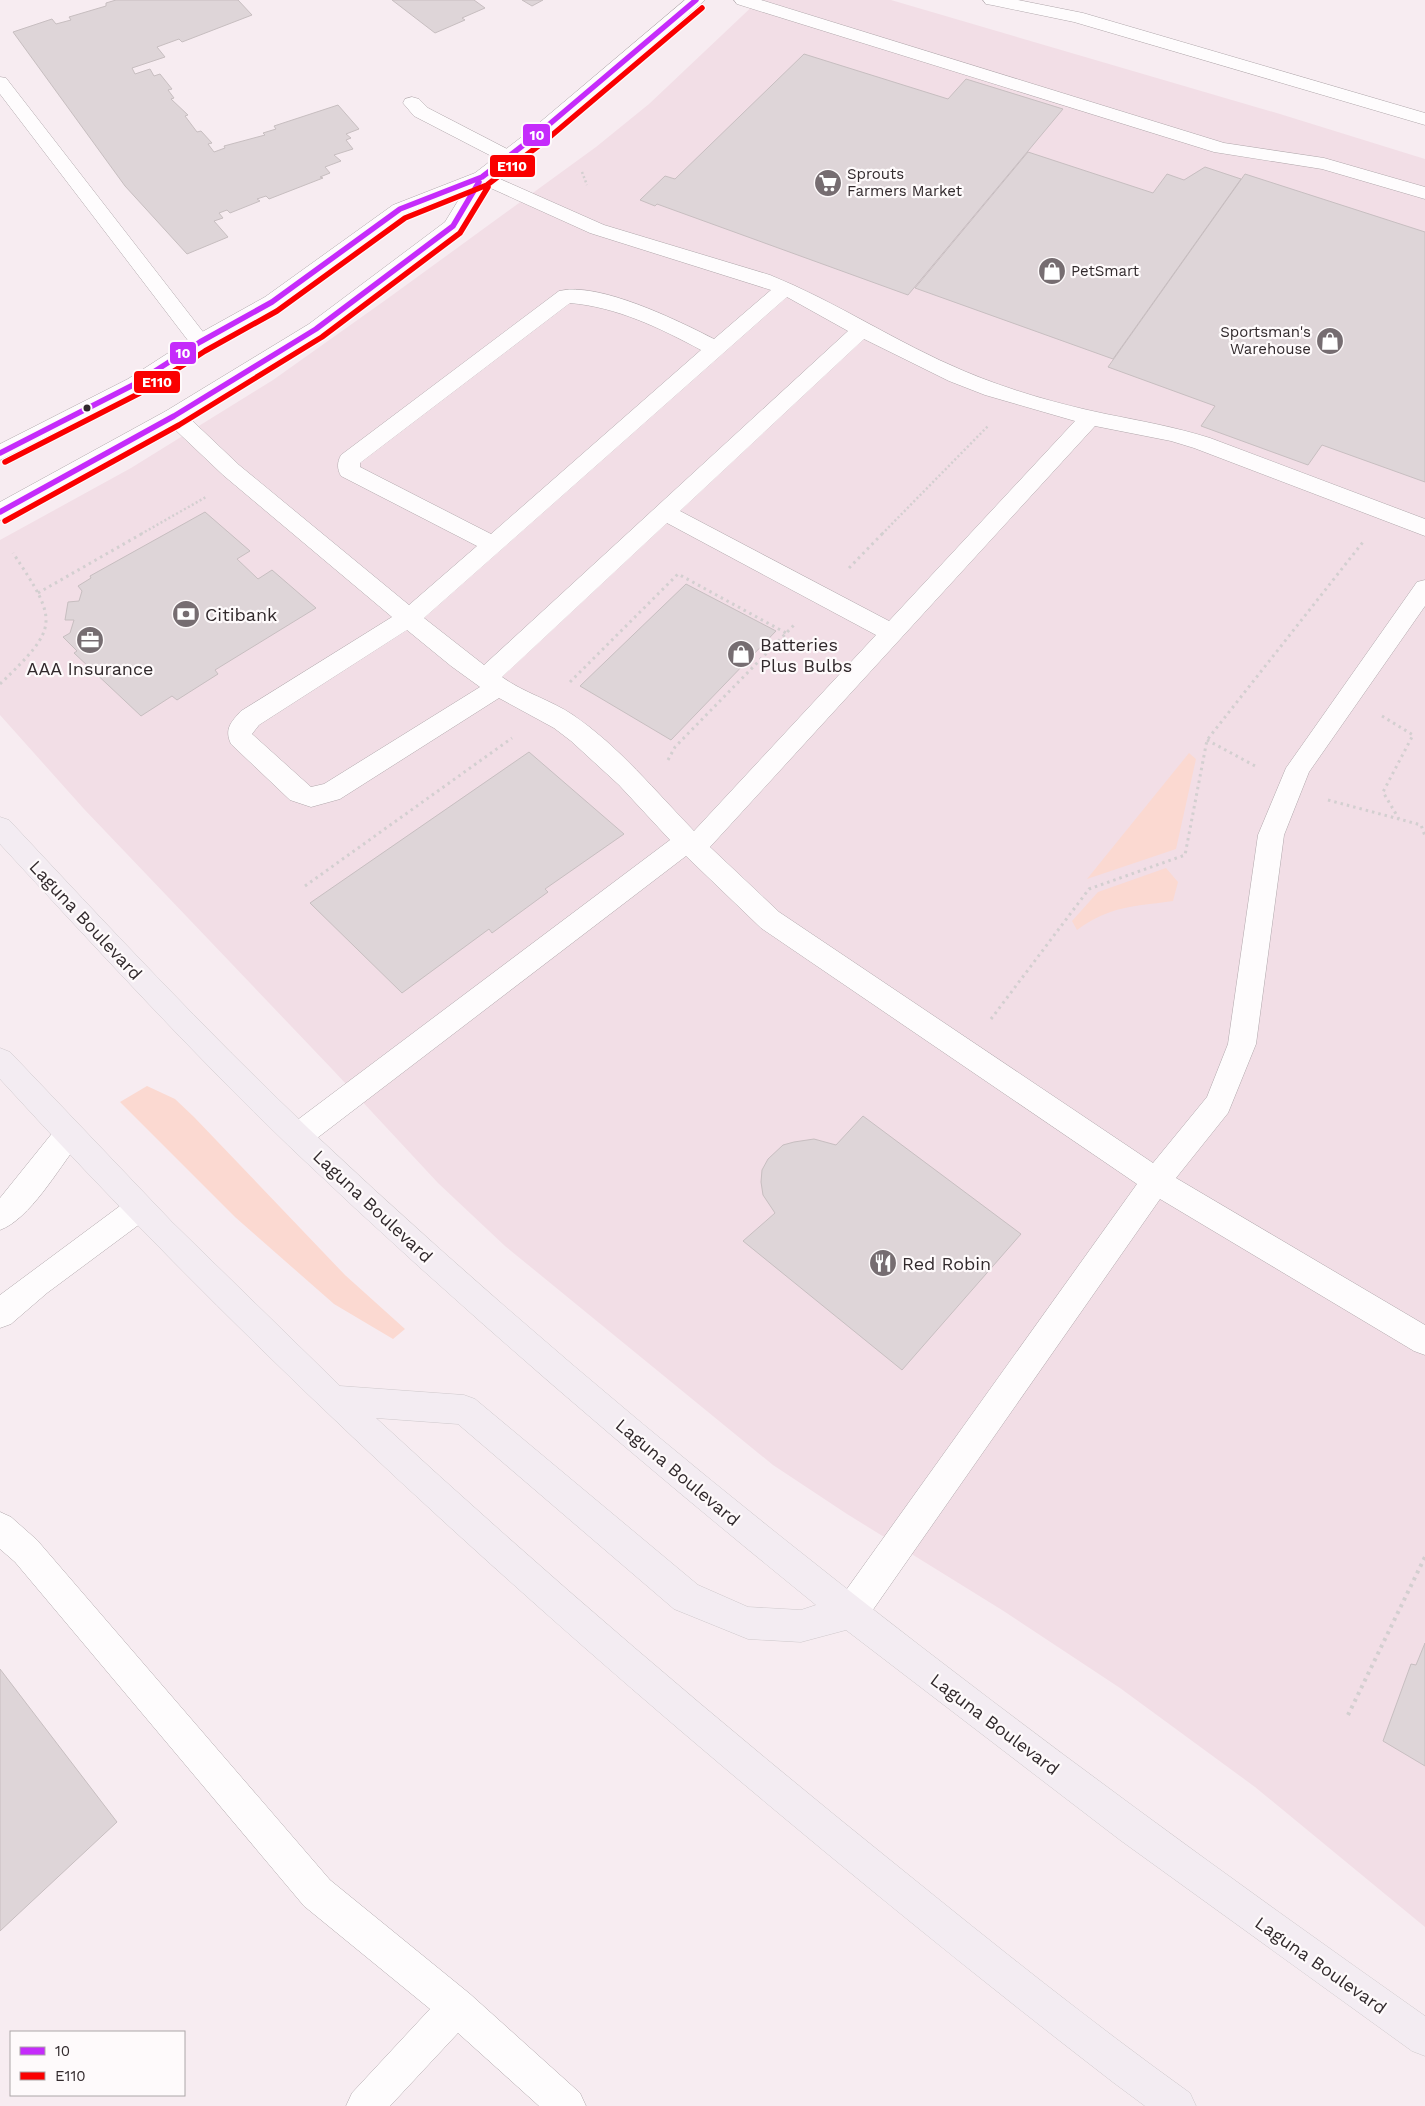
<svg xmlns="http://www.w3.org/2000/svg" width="1425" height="2106" font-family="'Work Sans',sans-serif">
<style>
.built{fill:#f2dee6}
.green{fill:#fbd9d1}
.building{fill:#ded5d8;stroke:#c7bec0}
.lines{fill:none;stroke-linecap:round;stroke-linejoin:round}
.lane-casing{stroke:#b0a7ab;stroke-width:1}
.secondary-casing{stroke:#b0a7ab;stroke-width:1}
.primary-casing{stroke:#cfc9cc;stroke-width:1}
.path-far2{stroke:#d3cfd0;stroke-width:2.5;stroke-dasharray:2 2.5;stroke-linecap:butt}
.path-far1{stroke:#d3cfd0;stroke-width:3;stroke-dasharray:2.5 4;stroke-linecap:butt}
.path{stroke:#d3cfd0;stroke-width:4;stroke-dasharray:3 4.5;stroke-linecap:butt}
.lane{fill:#fefcfd;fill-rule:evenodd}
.secondary{fill:#fefcfd;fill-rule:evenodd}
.primary{fill:#f3ecf2;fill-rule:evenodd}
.bus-1-casing{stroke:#fefafb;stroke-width:8}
.bus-2-casing{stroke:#fefafb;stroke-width:8}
.bus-1{stroke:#c52bfb;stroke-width:5.5}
.bus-2{stroke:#fa0000;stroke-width:5.5}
.bus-dot{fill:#31292c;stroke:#fefafb;stroke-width:2}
.labels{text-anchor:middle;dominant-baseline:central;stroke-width:4.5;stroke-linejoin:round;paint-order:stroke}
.far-poi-label{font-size:15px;fill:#31292c;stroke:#fefafb;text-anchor:start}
.poi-label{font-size:18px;fill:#31292c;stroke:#fefafb;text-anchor:start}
.street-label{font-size:18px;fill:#31292c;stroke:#fefafb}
.line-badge{stroke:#fefafb;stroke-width:2}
.badge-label{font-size:14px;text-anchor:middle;font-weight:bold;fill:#fff}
</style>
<rect width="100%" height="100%" fill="#f7ecf1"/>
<path class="built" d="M759,0H891L1280,114L1425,159V1927L1255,1787L1120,1688L1002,1610L847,1514L773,1465L505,1246L438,1183L332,1069L84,809L0,715V540L131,468L273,380L387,299L596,147L649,104Z"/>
<path class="green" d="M1189,753L1196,759L1176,849L1087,879Z
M1166,868L1178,882L1173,901C1132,907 1112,905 1077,930L1072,921L1098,892Z
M147,1086L175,1099L194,1117L345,1275L405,1329L393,1339L334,1304L235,1217L120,1102Z"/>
<path class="building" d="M116,0H238L252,15L182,42L179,39L157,47L165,57L132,68L135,74L150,69L154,76L160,74L172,89L168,90L174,98L171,99L188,115L185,116L197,132L201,131L212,143L208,144L214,152L225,148L224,146L265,135L263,133L276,129L274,126L338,105L359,129L346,134L351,138L346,140L353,149L334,155L341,161L325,167L330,173L320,177L323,178L269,199L266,196L257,199L260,201L230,213L227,210L219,213L223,218L214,221L228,237L187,254L125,186L13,32L52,19L56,24L71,20L69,17L106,6V3Z
M392,0H474L485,8L462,18L465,20L435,33Z
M522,0H543L532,6Z
M804,54L948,99L966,79L1063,109L908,295L657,204L655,206L640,200L665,176L675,179Z
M1028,152L1153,193L1167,174L1184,180L1205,167L1241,179L1113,359L915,288Z
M1245,174L1425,232V482L1322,445L1308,465L1201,426L1215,406L1108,367Z
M205,512L250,551L237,559L258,579L272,570L316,608L215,670L218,674L177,700L172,696L141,716L74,653L77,651L63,637L70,633L74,620H65L68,602L79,601L82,591L78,586L91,578L90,576Z
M686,584L776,631L671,740L580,686Z
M529,752L624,834L545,889L548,892L492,933L489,929L402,993L310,903Z
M863,1116L1021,1234L902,1370L743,1241L775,1213L763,1195L761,1182L762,1170L768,1159L783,1145L794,1142L814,1139L836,1145Z
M1425,1643V1766L1383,1741L1411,1664L1416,1665Z
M0,1669L117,1822L0,1931Z"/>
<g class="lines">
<g class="lane-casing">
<path id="lane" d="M734,0H761L1224,143L1324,158L1425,187V199L1322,169L1214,152L737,4Z
M983,0H1018L1083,13L1425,113V125L1074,22L992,5L986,4Z
M0,77L6,78L207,337L210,342L207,347L200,349L193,347L0,94Z
M412,97L419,99L428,108L515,153L518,157L515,161H501L414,116L403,103L405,99Z
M482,171L604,225L770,275C837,302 897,343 964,371C1009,390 1058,404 1106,414C1141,421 1175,427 1210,438L1425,519V536L1194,448L1171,441L1095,426L710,847L779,912L1153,1163L1207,1097L1228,1044L1258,835L1286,768L1417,582L1425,580V606L1309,772L1284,835L1256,1044L1228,1113L1176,1178L1425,1325V1355L1414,1351L1160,1199L863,1624L851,1628L839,1624L835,1612L839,1600L1137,1184L761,928L686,856L308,1145L298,1148L288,1145L284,1136L288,1127L670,840L619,785L571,741L554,728L499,698L340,799L311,807L290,800L231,744C224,729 231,722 241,711L392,617L223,475L166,421L163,416L166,411L174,409L182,411L239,465L409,605L477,546L341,476C337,469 337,462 341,455L559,291C598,281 679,321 714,339L771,290L590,233L475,181L472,177L475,173ZM787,297L848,331L484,665L424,618ZM570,303C617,307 660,328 701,350L491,534L360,467V463ZM864,339L949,381L985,395L1075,421L889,621L680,511ZM667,523L876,635L694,831C656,792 619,746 573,715C551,700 524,693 502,677ZM407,630L451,666L480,687L324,784L311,787L252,734L259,725Z
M68,1123L78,1126L82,1135L78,1144C58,1169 30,1219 0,1230V1198L58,1126Z
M138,1196L148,1200L152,1209L148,1218L47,1293L11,1324L0,1328V1295L128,1200Z
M0,1512L11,1517L37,1540L330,1880L470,1994L580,2093L586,2106H539L458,2033L390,2106H346L352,2093L430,2009L304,1906L15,1562L0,1549Z"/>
</g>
<g class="secondary-casing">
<path id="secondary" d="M685,0H705L546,137L490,180L460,230L323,334L182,421L8,518L0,520V502L166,411L309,324L445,222L464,191L407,213L279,307L207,347L142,389L0,460V444L128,379L193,337L265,297L393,205L475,173L532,129Z"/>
</g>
<g class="primary-casing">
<path id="primary" d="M0,817L9,820C107,925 204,1029 308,1128C655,1455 1036,1742 1425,2016V2056L1412,2051L1120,1840L846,1630L801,1642L748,1639L674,1609L458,1424L376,1418C545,1574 721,1724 900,1868C995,1945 1091,2022 1190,2093L1196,2106H1145L1114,2083C983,1982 854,1877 727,1770C471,1554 226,1327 0,1079V1048L10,1052L172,1222L340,1386L464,1395L475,1399L698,1585L748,1607L801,1610L816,1605C636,1459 459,1308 291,1148C190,1051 95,947 0,844Z"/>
</g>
<path class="path-far2" d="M582,172L587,185
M141,534L206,497
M882,534L988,426"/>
<path class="path-far1" d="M849,568L883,533
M38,593L143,533
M570,682L678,574L786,633
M0,684C59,627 59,622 13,553
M1382,716L1413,735L1383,792L1399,819L1421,825L1425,836
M1207,740L1257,767
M668,760L675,747L796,623
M1328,800L1399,819
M305,886L512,738
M991,1019L1089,889L1185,855L1207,740L1363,542"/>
<path class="path" d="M1348,1715L1425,1557"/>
<use href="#lane" class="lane"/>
<use href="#secondary" class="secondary"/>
<use href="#primary" class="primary"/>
<g class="bus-1-casing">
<path id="bus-1" d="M0,453L135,384L200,342L272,302L400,209L482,177L539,133L696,0
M0,512L174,416L316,329L453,226L479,182"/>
</g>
<g class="bus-2-casing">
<path id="bus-2" d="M5,462L140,393L205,351L277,311L405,218L487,185L545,141L702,8
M5,521L179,425L322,337L460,233L488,187"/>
</g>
<use href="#bus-1" class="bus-1"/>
<use href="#bus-2" class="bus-2"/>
</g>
<defs>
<g id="supermarket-disc" transform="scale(1.4375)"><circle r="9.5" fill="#766d71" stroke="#fefafb"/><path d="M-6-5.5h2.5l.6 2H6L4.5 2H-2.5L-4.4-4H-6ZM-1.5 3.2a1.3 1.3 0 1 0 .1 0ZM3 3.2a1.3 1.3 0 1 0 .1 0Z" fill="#fff"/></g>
<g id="shop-disc" transform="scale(1.4375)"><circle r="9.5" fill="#766d71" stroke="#fefafb"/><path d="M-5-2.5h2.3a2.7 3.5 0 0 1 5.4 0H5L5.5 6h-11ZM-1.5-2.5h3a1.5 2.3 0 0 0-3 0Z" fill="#fff"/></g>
<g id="bank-disc" transform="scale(1.4375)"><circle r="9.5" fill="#766d71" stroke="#fefafb"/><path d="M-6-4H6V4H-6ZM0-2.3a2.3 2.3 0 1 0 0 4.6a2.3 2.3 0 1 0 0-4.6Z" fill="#fff"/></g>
<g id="office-disc" transform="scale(1.4375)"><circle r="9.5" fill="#766d71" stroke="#fefafb"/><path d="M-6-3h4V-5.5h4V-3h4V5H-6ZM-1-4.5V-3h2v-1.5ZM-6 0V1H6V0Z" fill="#fff"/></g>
<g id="restaurant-disc" transform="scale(1.4375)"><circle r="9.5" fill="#766d71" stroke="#fefafb"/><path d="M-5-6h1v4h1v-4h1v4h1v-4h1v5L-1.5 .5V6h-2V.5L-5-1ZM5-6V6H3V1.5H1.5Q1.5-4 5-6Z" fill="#fff"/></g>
</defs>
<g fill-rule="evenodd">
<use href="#supermarket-disc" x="828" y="183"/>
<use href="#shop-disc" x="1052" y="271"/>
<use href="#shop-disc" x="1330" y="341"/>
<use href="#bank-disc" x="186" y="614"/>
<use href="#office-disc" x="90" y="640"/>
<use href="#shop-disc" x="741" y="654"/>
<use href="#restaurant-disc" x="883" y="1263"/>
</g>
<circle class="bus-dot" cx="87" cy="408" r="4.5"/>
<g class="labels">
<g class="far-poi-label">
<text x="847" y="174">Sprouts<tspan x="847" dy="17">Farmers Market</tspan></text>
<text x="1071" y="271">PetSmart</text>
<text x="1311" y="332" text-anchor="end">Sportsman's<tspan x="1311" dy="17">Warehouse</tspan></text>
</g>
<g class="poi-label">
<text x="205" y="614">Citibank</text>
<text x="760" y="644">Batteries<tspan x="760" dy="21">Plus Bulbs</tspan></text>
<text x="90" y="668" text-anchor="middle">AAA Insurance</text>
<text x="902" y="1263">Red Robin</text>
</g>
<g class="street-label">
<text transform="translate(86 920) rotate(47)">Laguna Boulevard</text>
<text transform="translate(373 1206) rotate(43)">Laguna Boulevard</text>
<text transform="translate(678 1472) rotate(40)">Laguna Boulevard</text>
<text transform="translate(995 1724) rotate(37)">Laguna Boulevard</text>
<text transform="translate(1321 1965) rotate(35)">Laguna Boulevard</text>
</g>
</g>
<g class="line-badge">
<rect x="522" y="123" width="29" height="24" rx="5" fill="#c52bfb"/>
<rect x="489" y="154" width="47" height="24" rx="5" fill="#fa0000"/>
<rect x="169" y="341" width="28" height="24" rx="5" fill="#c52bfb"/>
<rect x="133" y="370" width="48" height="24" rx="5" fill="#fa0000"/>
</g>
<g class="badge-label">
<text x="537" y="140">10</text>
<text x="512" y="171">E110</text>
<text x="183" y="358">10</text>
<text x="157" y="387">E110</text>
</g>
<rect x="10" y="2031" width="175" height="65" fill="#fefafb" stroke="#aca6a8"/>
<rect x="20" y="2047" width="25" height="8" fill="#c52bfb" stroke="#aca6a8"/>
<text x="55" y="2056" font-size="15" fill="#31292c">10</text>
<rect x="20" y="2072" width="25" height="8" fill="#fa0000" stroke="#aca6a8"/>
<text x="55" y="2081" font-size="15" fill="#31292c">E110</text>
</svg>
